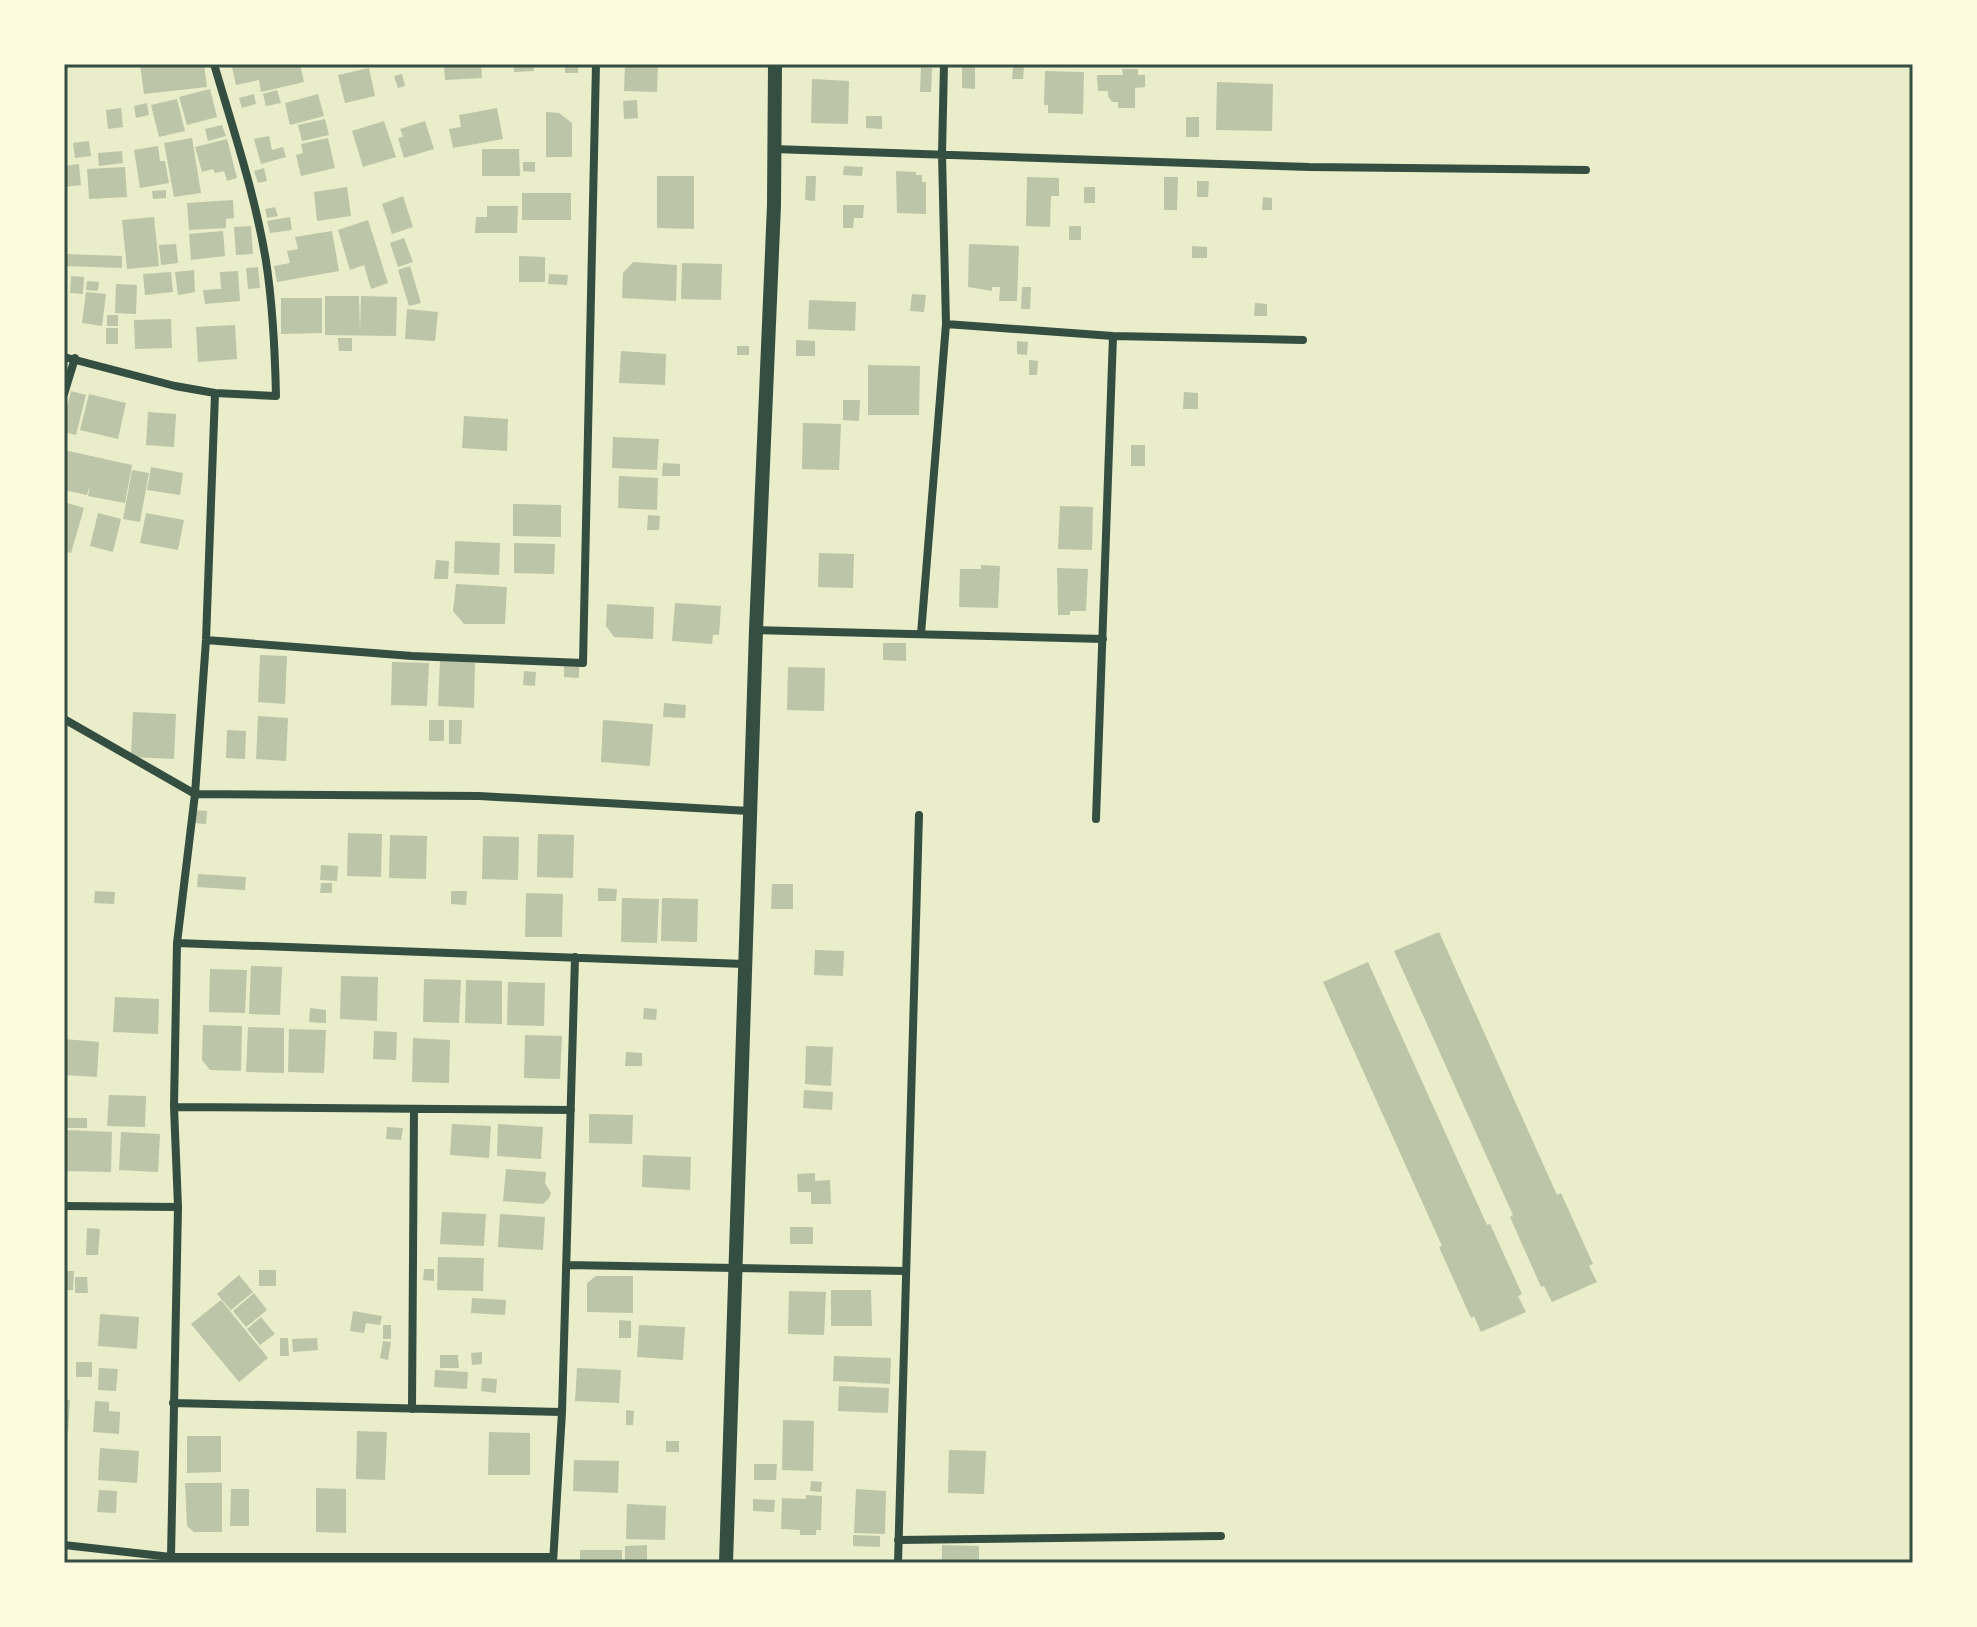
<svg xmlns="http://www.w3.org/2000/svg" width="1977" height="1627" font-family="Helvetica,sans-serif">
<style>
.building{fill:#bcc5a7}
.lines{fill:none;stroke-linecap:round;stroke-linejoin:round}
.minor{stroke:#344e41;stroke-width:8}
.tertiary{stroke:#344e41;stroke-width:14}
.neatline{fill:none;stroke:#344e41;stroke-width:3}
</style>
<rect width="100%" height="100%" fill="#e9edc9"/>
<path class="building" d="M150,64H204L207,87L144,94L140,65Z
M245,64H300L304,82L261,92L259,80L236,85L232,67Z
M444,64H481L482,78L445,80Z
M514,64H533L534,71L514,72Z
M565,64H578V73H565Z
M625,64H658L657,92L624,91Z
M962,65H975V89L962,88Z
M921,67L932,68L931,92H920Z
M1013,67H1024L1023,79H1012Z
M369,68L375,96L345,103L338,75Z
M1122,69H1138V75H1145V87L1135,88V108H1118V102H1112L1108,96V91H1098L1097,75H1123Z
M1045,71L1084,72L1083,114L1048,113V105H1044Z
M402,74L405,86L398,88L394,76Z
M812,79L849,81L848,124L811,123Z
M1217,82L1273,84L1272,131L1216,130Z
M210,89L217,117L187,125L179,97Z
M277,90L281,103L266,106L263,94Z
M254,94L256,104L242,108L239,98Z
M318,94L324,116L290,125L285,103Z
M177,99L185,131L159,137L151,105Z
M637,100L638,118L624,119L623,101Z
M147,103L149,115L136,118L134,106Z
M121,108L123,127L108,129L106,110Z
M497,108L503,139L453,148L449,129L461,127L459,115Z
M546,112L559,113L572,123V157H546Z
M866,116H882V129L866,128Z
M1186,117H1199V137H1186Z
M325,119L329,135L302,141L298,125Z
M384,121L396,157L363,167L352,131Z
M425,121L434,149L404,158L398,138L403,137L400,129Z
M222,125L226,136L208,141L205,129Z
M269,136L272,150L283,147L286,157L261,164L254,139Z
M192,138L201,193L174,197L164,143Z
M328,138L335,168L301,176L296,155L303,153L301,144Z
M227,139L237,178L227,181L224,171L215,173L213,169L202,172L195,147Z
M89,141L91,156L75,158L73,143Z
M158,146L160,161H165L169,183L140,188L134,150Z
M482,149H519L520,176H482Z
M122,151L123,163L99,166L98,153Z
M523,162H535V172L523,171Z
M79,164L81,185L64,187V166Z
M844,166L863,167L862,176L843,175Z
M125,167L127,197L89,199L87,169Z
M264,168L267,181L258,183L254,171Z
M896,171L916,172V175H922V182H926V214L897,213Z
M657,176H694V229L657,228Z
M806,176H816L815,201L805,200Z
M1027,177L1059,178V196H1051L1050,227L1026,226Z
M1164,177H1178L1177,210H1164Z
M1197,181H1209L1208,197H1197Z
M347,187L351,216L317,221L314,192Z
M1084,187H1095V203H1084Z
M166,190V198L153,199L152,191Z
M522,193H571V220H522Z
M403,196L413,227L392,234L382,204Z
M1263,197L1272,198V210H1262Z
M233,200L234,218L226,219V228L189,230L187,203Z
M843,205H864L863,218H854L853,228H843Z
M487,206H518L517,233H475L476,217H487Z
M275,207L278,216L267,218L265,209Z
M154,217L159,266L127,269L122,220Z
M290,217L292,230L270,233L267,221Z
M368,220L388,283L371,289L364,265L350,270L338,230Z
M251,226L253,254L236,255L234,227Z
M1069,226H1081V240H1069Z
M223,231L225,256L191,260L189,234Z
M332,231L339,271L277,282L274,266L290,263L287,251L298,249L295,237Z
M404,238L413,262L398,267L390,243Z
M176,244L178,263L161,265L159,245Z
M969,244L1019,246L1017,301H999L1000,287H992V291L968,287Z
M1192,246L1207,247V258H1192Z
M67,254L122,256V268L66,266Z
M519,256L545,257V282H519Z
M633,262L677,265L676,301L622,298L623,273Z
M682,263L722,264L721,300L681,299Z
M410,266L421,303L409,306L398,270Z
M258,267L260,288L248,289L246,268Z
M194,270L195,292L178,295L175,272Z
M238,271L240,301L205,304L203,290L221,289L220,272Z
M171,272L173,292L145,295L143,274Z
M549,274L568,275L567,285L548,284Z
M71,276L84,277L83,294L70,293Z
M87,281L99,282L98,291L86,290Z
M116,284L137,285L136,314L115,313Z
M1022,287H1031L1030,309H1021Z
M86,292L106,294L102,326L82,323Z
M912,294L926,295L924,312L910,311Z
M325,296H359L360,331L361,296L397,297L396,336L325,335Z
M281,298H322V333L281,334Z
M809,300L856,302L855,331L808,329Z
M1255,303L1267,304V316H1254Z
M407,309L438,312L435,341L405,339Z
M107,315H118V326H107Z
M171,319L172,348L135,349L134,320Z
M235,325L237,359L198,362L196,327Z
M106,328H118V344H106Z
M338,338H352V351H339Z
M796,340L815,341V356H796Z
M1017,341L1028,342L1027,355L1017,354Z
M737,346H749V355H737Z
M621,351L666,354L665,385L619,383Z
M1029,360L1038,361L1037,375H1029Z
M868,365L920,366L919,415H868Z
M71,391L86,395L76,435L64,432V419Z
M1184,392L1198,393V409H1183Z
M89,394L126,403L118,439L80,430Z
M843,400H860L859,421L843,420Z
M148,412L176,414L174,447L146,445Z
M464,416L508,419L507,451L462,448Z
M803,423L841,424L839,470L802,469Z
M613,437L659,439L657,470L612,468Z
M1131,445H1145V466H1131Z
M64,450L132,465L125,503L88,496L90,485L87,495L64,490Z
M663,463L680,464V476H662Z
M151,467L183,473L180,495L147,490Z
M132,470L149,473L140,522L123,519Z
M619,476L658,478L657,510L618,508Z
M64,502L84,508L71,553L64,551Z
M513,504L561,505V537L513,536Z
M1060,506L1093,507L1092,550L1058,549Z
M98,513L121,519L113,552L90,546Z
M146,513L184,520L178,550L140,543Z
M648,515L660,516L659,530H647Z
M455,541L500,543L499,575L454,573Z
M514,543L555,544L554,574L514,573Z
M819,553L854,554L853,588L818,587Z
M436,560L449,561L448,579H434Z
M981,565L1000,566L998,608L959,607L960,569H981Z
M1057,568L1088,569L1086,611H1070V615H1058Z
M456,584L507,587L505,624H464L453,611Z
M675,603L721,606L719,635H713L712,644L672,641Z
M607,604L654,607L653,639L614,637L606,626Z
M883,643H906V661L883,660Z
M260,655L287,656L285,704L258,702Z
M440,661L475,663L474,708L438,706Z
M392,662L429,663L427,706L391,705Z
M564,664L579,665V678L564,677Z
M788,667L825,668L824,711L787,710Z
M524,671L536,672L535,686L523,685Z
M664,703L686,705L685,718L663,717Z
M133,712L176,714L174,759L131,757Z
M258,716L288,718L286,761L256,759Z
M429,720H444V741H429Z
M449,720H462L461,744H449Z
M603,720L653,724L650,766L601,762Z
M227,730L246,731L245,759L226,758Z
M195,810L207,811L206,824L195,823Z
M348,833L382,834L381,877L347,876Z
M538,834L574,835L573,878L537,877Z
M390,835L427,836L426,879L389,878Z
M483,836L519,837L518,880L482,879Z
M321,865L338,866L337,881L320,880Z
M198,874L246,877L245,890L197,887Z
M321,883H332V893H320Z
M772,884H793V909H771Z
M598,888L617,889L616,901H598Z
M95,891L115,892L114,904L94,903Z
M451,891H467L466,905L451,904Z
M526,893L563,894L562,937H525Z
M622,898L659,899L657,943L621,942Z
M662,898L698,899L697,942L661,941Z
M1439,932L1557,1195L1561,1193L1593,1264L1589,1266L1597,1282L1552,1302L1544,1286L1541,1287L1510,1217L1513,1215L1394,951Z
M815,950L844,951L843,976L814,975Z
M1368,962L1487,1225L1490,1224L1522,1294L1518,1296L1526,1312L1481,1332L1474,1316L1471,1318L1439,1247L1442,1246L1323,982Z
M251,966L282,967L280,1015L249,1014Z
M210,969L247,970L245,1013L209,1012Z
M341,976L378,977L377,1021L340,1019Z
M424,979L461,980L459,1023L423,1022Z
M466,980L502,981V1024L465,1023Z
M508,982L545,983L544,1026L507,1025Z
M115,997L159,999L158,1034L113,1032Z
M310,1008L326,1010V1023L309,1022Z
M644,1008L657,1009L656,1020L643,1019Z
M203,1025L242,1026L241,1071L210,1070L202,1060Z
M248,1027L284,1028V1073L246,1072Z
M289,1029L326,1030L324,1073L288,1072Z
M374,1031L397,1032L396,1060L373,1059Z
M525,1035L562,1036L560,1079L524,1078Z
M413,1038L450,1040L449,1083L412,1082Z
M64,1039L99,1042L97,1077L64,1075Z
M806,1046L833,1047L831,1086L805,1084Z
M626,1052L642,1053V1066H625Z
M804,1090L833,1092L832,1110L803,1108Z
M109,1095L146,1096L145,1127L107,1126Z
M589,1114L633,1115L632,1144L589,1143Z
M65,1118H87V1128H65Z
M452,1124L491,1126L489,1158L450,1155Z
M498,1124L543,1127L541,1159L497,1156Z
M387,1127L403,1128L401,1140L386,1139Z
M64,1130L112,1132L111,1172L64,1171Z
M121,1132L160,1134L158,1172L119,1170Z
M643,1155L691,1157L690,1190L642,1187Z
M506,1169L546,1172L545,1183L551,1193L549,1198L543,1204L503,1201Z
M815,1173V1181L830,1180L831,1204H811V1192H798L797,1174Z
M442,1212L486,1214L484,1246L440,1244Z
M500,1214L545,1217L543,1250L498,1247Z
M790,1227H813V1244H790Z
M87,1228L100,1229L98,1255H86Z
M438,1257L484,1258L483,1291L437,1290Z
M424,1269H434V1281L423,1280Z
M259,1270H276V1286H259Z
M64,1271H74L73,1290H64Z
M239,1275L253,1292L231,1310L217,1294Z
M596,1276H633V1313L587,1312V1283Z
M75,1277H87L88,1293H75Z
M831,1290H871L872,1326H831Z
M789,1291L826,1292L824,1335L788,1334Z
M254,1293L267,1310L246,1327L233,1311Z
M472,1298L506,1300L505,1315L471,1313Z
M221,1300L268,1358L239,1382L191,1324Z
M353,1311L382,1316L380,1325L366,1323L364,1333L350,1331Z
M100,1314L139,1317L137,1349L98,1346Z
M261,1317L275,1334L260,1345L247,1329Z
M619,1320L631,1321V1338H619Z
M383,1325H391V1339H383Z
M639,1325L685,1327L683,1360L637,1357Z
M280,1338H288L289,1356H280Z
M317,1338L318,1350L293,1352L292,1339Z
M383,1341L391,1342L388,1360L380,1358Z
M482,1352V1364L472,1365L471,1353Z
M440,1355H458L459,1368H440Z
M834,1356L891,1358L890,1384L833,1381Z
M76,1362H92V1377H76Z
M99,1368L118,1369L116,1391L98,1390Z
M577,1368L621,1370L619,1403L575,1401Z
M435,1370L468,1372L467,1389L434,1387Z
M482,1378L497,1379L496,1393L481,1391Z
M839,1386L889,1388L888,1413L838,1411Z
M64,1400H70L68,1433H64Z
M95,1401L109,1402V1411L120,1412L119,1434L93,1432Z
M626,1410L634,1411L633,1425H626Z
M783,1420L814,1421L813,1471L782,1470Z
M357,1431L387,1432L385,1480L356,1479Z
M489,1432L530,1433V1475H488Z
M187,1436H221V1472L187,1473Z
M666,1441H679V1452H666Z
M100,1448L139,1451L137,1483L98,1480Z
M949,1450L986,1451L984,1494L948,1493Z
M574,1460L619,1461L618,1493L573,1491Z
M754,1464H777L776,1480H754Z
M811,1481L822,1482L821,1492L810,1491Z
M185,1483H222V1532H194L187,1526Z
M316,1488L346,1489V1533L316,1532Z
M231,1489H249V1526H230Z
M856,1489L886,1491L885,1534L854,1533Z
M99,1490L117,1491L116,1513L97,1512Z
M806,1495L822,1496L821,1530H816V1535H800V1530L781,1529L782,1498L806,1499Z
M753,1499L775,1500L774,1512L753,1511Z
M627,1504L666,1506L665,1540L626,1539Z
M853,1535L880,1536V1547L853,1546Z
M647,1545V1563H625V1546Z
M942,1545L979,1546V1563H942Z
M580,1550H622V1563H580Z"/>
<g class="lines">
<path class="minor" d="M773,149L1309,167L1586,170
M946,324L1113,336L1303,340
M64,357L175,386L215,393L276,396C275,351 273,306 266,261C255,194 233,129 214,64
M64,394L75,358
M756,630L1103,639
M921,634L946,324L942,154L944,64
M206,640L412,656L583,663L596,64
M64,719L195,794L479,796L749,811
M1096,819L1113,336
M177,943L744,964
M174,1107L571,1110
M64,1206L178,1207
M566,1265L906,1271
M173,1403L562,1412
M412,1409L414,1109
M898,1540L1221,1536
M64,1545L171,1557H553
M171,1557L178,1207L174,1107L177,943L195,794L206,640L215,393
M553,1563L562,1412L575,957
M898,1563L919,815"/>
<path class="tertiary" d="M726,1563L756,630L774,205L775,64"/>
</g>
<rect width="1977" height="1627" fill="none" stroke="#fefae0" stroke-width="132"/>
<rect x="66" y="66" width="1845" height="1495" class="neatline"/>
</svg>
